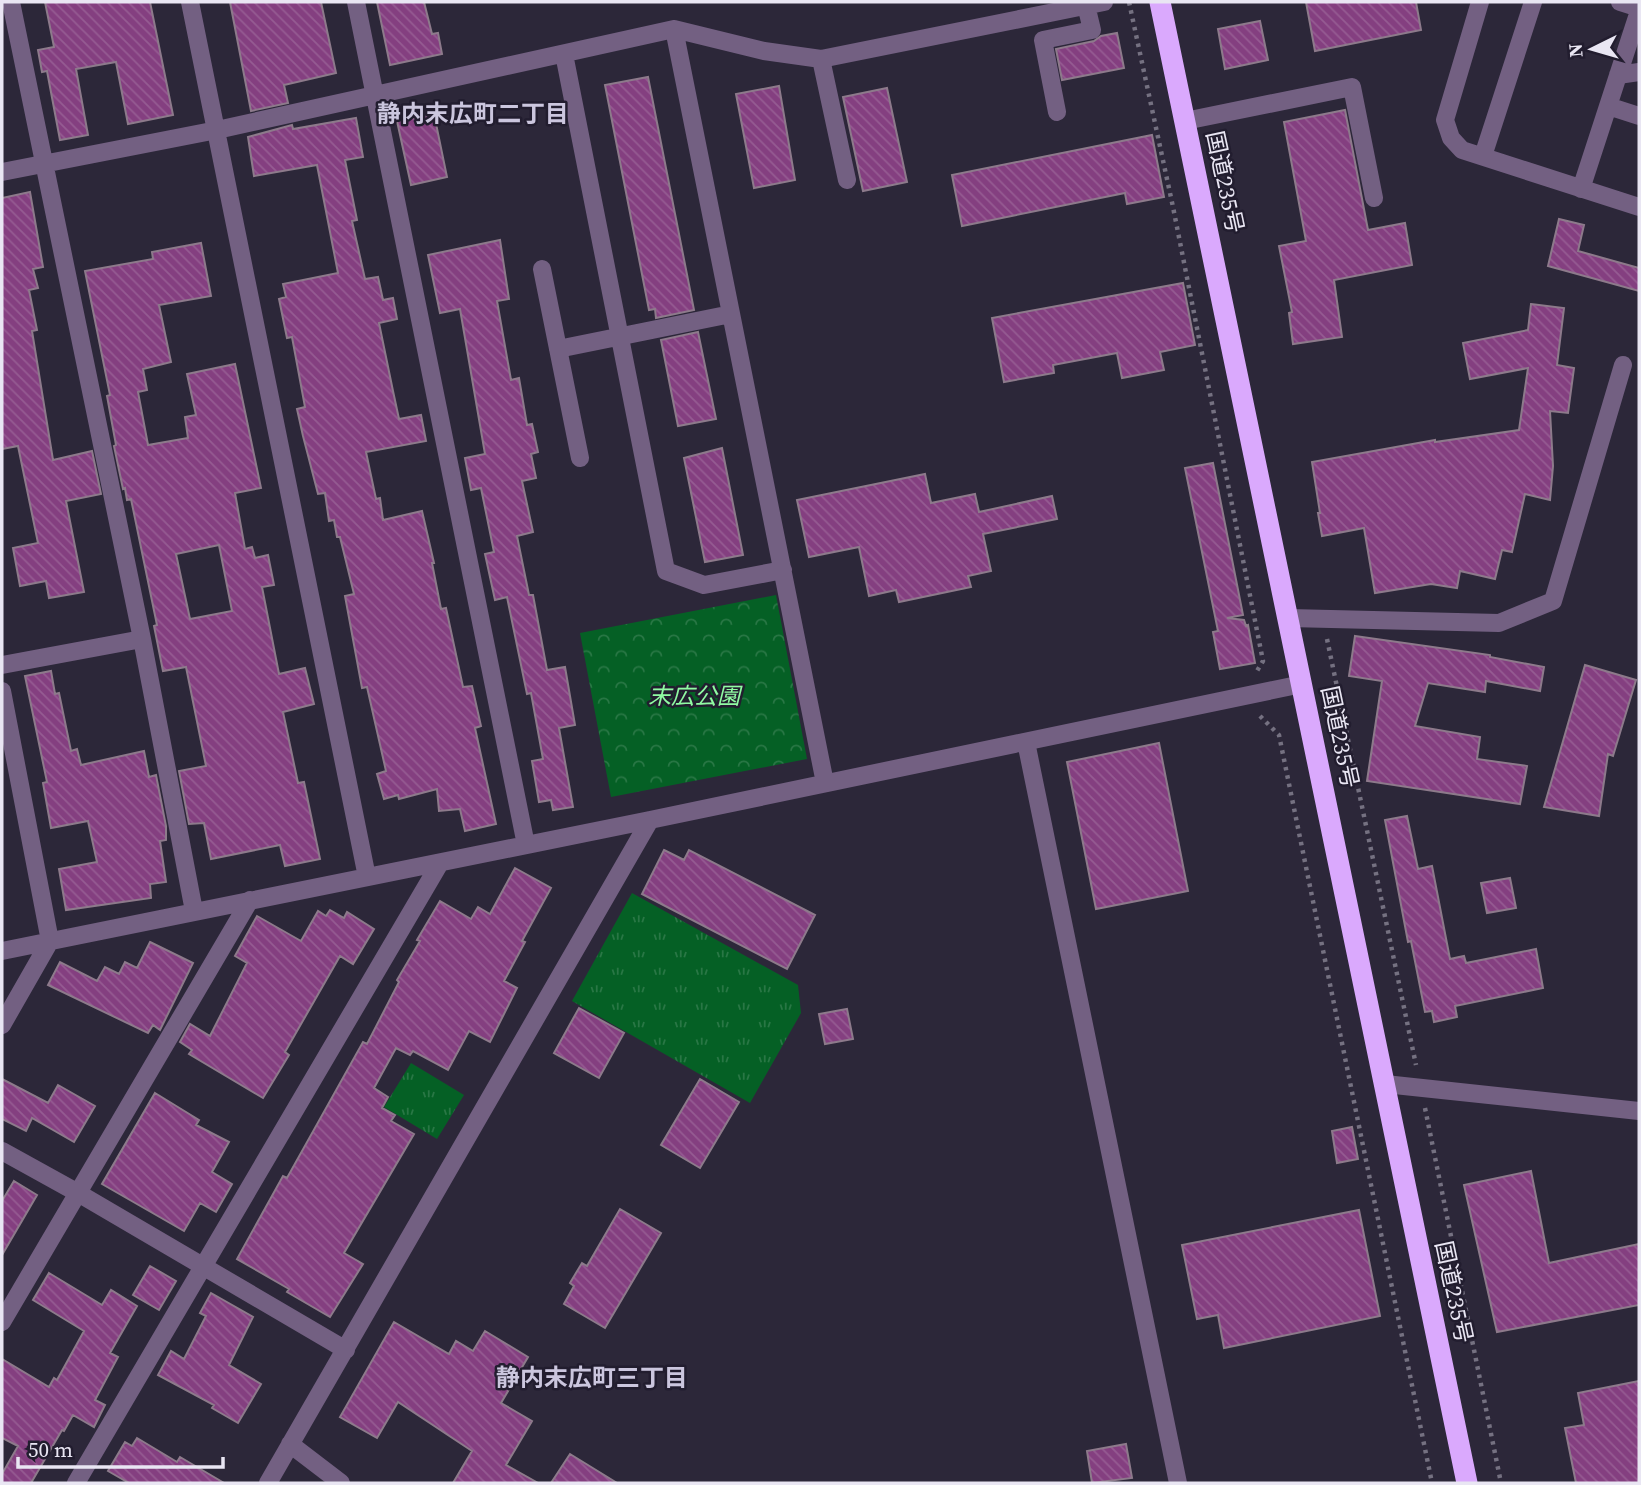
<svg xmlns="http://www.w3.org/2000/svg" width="1641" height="1485" font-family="'Source Serif 4','Noto Sans JP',serif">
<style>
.grass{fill:url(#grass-tufts)}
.park{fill:url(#park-crowns)}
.building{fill:url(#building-back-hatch);stroke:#8d7a8b;stroke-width:2;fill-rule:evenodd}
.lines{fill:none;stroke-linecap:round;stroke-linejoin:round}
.path{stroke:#757181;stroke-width:4.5;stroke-dasharray:3.5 5;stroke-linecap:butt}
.minor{stroke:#736082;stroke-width:18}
.highway{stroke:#daa9fd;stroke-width:21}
.labels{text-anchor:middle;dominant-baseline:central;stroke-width:5;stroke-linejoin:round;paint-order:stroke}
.street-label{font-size:23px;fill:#e9e6f3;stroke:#221d2f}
.park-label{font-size:23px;font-style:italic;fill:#90fba3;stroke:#221d2f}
.neighbourhood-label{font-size:24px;font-weight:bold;fill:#cbc6de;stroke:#221d2f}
</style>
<defs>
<pattern id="grass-tufts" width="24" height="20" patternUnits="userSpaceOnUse" patternTransform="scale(1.75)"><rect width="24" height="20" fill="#056025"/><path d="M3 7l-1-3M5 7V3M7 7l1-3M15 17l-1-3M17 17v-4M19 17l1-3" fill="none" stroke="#297745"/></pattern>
<pattern id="park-crowns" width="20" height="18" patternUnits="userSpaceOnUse" patternTransform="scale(1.75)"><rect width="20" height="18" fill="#056025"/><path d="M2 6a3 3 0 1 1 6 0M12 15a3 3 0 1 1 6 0" fill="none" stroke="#297745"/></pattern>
<pattern id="building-back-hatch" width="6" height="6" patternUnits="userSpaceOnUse" patternTransform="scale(1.75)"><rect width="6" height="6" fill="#843f80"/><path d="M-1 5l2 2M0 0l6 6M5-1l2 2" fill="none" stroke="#955b92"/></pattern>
</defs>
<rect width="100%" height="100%" fill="#2c2739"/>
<path class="grass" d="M632,893L798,985L801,1013L750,1103L572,1001Z
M411,1063L464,1095L437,1139L384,1107Z"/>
<path class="park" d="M776,595L807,759L611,797L580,633Z"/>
<path class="building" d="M45,2H150L173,115L128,124L116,62L76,69L88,135L60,140L47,71L42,72L38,50L54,47Z
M230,2H321L336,73L284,85L288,103L251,111Z
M377,2H424L432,34L438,33L442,54L390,65Z
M1306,2H1416L1421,30L1315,51Z
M1260,21L1268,60L1225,69L1218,29Z
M1117,33L1124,68L1062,80L1056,49L1094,41L1101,36Z
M648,77L694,310L656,318L655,309L649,310L605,85Z
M779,86L795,180L754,188L736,94Z
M887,88L907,182L863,191L843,97Z
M1345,110L1368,230L1405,223L1412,265L1334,280L1342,337L1293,344L1289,313L1292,312L1279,246L1306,241L1284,122Z
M434,114L447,177L411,185L397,121Z
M356,118L363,157L345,160L357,220L352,221L365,279L378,277L383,300L393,298L397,319L379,323L393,391L399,419L421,415L426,441L366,452L376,499L380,498L383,520L422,511L434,563H432L441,609L446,608L463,687L472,686L481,726L475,728L496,824L465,831L460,809L439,811L437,789L399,799L398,795L384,799L377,774L386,771L367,687L362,688L345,596L354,594L340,537H337L334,520L329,521L325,493L318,494L303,436L297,409L305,407L292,337L287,338L279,299L286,297L283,284L338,273L317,165L254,176L248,137L292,125L293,129Z
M1152,135L1164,197L1127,204L1125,193L962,226L952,175Z
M30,192L43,267L33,269L38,288L29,290L37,330L32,331L53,460L92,451L101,494L66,501L84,592L49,598L46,581L20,586L13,548L38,543L18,446L2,449V198Z
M1559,219L1584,225L1578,251L1639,268V291L1548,266Z
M500,240L509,299L497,301L511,380L519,378L527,425L532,424L538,452L531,454L536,478L522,481L533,532L517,536L529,595H533L547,670L565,667L575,725L559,728L573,807L553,810L551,800L539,802L532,761L543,759L531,693L527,694L507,597L495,600L485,554L494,552L481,488L471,490L465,458L485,454L460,309L440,313L428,255Z
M201,243L211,296L159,305L171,362L143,369L147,390L138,392L148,445L188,438L185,417L196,415L187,374L235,364L261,488L235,493L245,549L252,547L255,558L268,555L274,585L262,587L279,674L305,668L314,704L283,712L298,783L304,782L320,859L285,866L280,845L211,859L204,823L189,824L179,771L206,766L186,667L163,671L154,626L157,625L131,499L127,500L125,488L123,489L114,446L116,445L107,396L110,395L85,271L153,259L152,252ZM219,545L232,611L190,619L176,554Z
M1183,283L1195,345L1160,352L1164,370L1122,378L1117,353L1053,365L1054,373L1004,382L992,318Z
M1531,304L1564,308L1557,365L1574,368L1568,413L1550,411L1553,466L1550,500L1525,494L1512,552L1502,550L1495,579L1460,571L1457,588L1431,584L1375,593L1364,528L1322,536L1318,513H1320L1312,462L1435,440V442L1519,430L1528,368L1470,379L1463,343L1528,330Z
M698,332L716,419L678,426L661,340Z
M722,448L743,555L705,562L684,458Z
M1213,463L1243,615L1227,618L1244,620L1246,626L1248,625L1255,663L1220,669L1213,632L1218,631L1185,468Z
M925,474L931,503L975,494L979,512L1052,496L1057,519L983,534L991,571L968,576L971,587L899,602L896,590L869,596L859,547L809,557L797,500Z
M1355,636L1490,655V657L1544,667L1540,691L1486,681L1485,692L1428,683L1415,726L1480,737L1477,759L1527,766L1520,804L1367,781L1382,681L1349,676Z
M1585,665L1636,680L1613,756L1608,754L1599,816L1544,807Z
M51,671L55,694L59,693L71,751L77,749L81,765L144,751L149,777L156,775L166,826V840L160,841L166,882L150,884L151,898L66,910L59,869L97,862L88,821L51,828L43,783L47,782L25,676Z
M1159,743L1188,891L1096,909L1067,762Z
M1407,816L1418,869L1432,866L1450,959L1464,956L1466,963L1536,949L1543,988L1455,1006L1457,1017L1434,1022L1432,1011L1425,1012L1411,941L1408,942L1385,820Z
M664,850L684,860L689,850L815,915L787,969L642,894Z
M515,868L551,888L522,941L525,942L504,981L517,988L490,1042L469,1031L448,1070L413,1051L410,1055L396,1048L374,1088L388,1097L382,1108L395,1115L391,1121L414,1134L344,1253L363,1264L330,1317L287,1292L289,1289L237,1259L283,1176L287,1178L363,1042L367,1044L399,982L397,980L420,941L417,940L440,901L471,919L478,907L490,914Z
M1510,878L1516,908L1487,913L1481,883Z
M330,910L344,918L347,912L374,929L353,964L340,956L285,1052L289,1055L263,1098L189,1054L192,1050L180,1042L190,1024L210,1036L247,963L235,956L257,916L301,941L318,911L326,916Z
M150,942L193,963L160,1030L153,1025L148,1033L48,985L60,962L97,981L105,967L119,974L125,962L137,968Z
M579,1008L624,1033L599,1078L554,1053Z
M847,1009L853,1039L825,1044L819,1014Z
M2,1079L48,1103L58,1085L95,1106L74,1142L32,1118L26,1131L2,1119Z
M700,1079L739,1102L700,1168L661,1145Z
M155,1093L199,1120L196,1125L229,1142L212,1172L232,1184L216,1212L200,1203L184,1231L102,1184Z
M1352,1127L1358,1159L1337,1163L1332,1131Z
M1531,1171L1549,1263L1639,1244V1305L1497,1332L1464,1185Z
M14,1181L37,1195L2,1255V1201Z
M620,1209L661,1233L605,1328L564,1304L574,1286L570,1283L582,1263L587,1266Z
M1359,1210L1380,1316L1224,1348L1218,1315L1197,1319L1182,1245Z
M150,1266L176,1281L159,1310L133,1295Z
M49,1273L102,1305L111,1290L137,1306L110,1353L118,1357L95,1400L105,1405L94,1427L73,1415L64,1431L62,1430L31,1483H2V1474L18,1446L2,1438V1359L49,1387L54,1378L57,1380L84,1331L33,1300Z
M211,1293L253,1317L229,1365L261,1384L238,1423L212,1408L214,1405L158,1375L171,1351L184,1359L206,1316L200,1313Z
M394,1322L449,1354L456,1341L473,1351L485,1331L528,1357L501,1403L532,1421L506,1465L538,1483H453L472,1451L398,1402L377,1438L340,1417Z
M1639,1381V1483H1576L1565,1428L1584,1425L1578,1393Z
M137,1438L177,1462L180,1457L224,1483H129L108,1471L125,1442L132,1446Z
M1126,1444L1132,1478L1092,1483L1087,1451Z
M570,1454L617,1483H551Z"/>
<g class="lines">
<path class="path" d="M1129,2L1173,207L1263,661L1257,671
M1327,639L1416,1065
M1260,716L1279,735L1432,1483
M1425,1108L1501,1483"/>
<path class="minor" d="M11,2L142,639L194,911
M190,2L367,877
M356,2L526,845
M1480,2L1445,120L1451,138L1462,150L1639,207
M1620,2L1639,8
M674,29L825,783
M564,54L666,571L704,585L783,570
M821,59L847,180
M1618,75L1639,72
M1608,106L1639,116
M1057,112L1043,40L1092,30L1086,5
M1185,121L1352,87L1374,198
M1483,156L1533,2
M2,172L217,130L674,29L764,51L821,59L1104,2
M1581,189L1639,11
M542,269L580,458
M558,349L731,314
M1289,618L1499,623L1553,601L1623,365
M2,665L142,639
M2,691L50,941L2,1025
M1026,742L1178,1483
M2,951L650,820L1302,684
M1385,1084L1639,1111
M2,1151L78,1193L346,1350
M2,1322L250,900
M290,1444L341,1483
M76,1483L440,863
M268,1483L650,820"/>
<path class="highway" d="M1160,2L1467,1483"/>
</g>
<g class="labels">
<g class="street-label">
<text transform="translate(1225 182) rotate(78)">国道235号</text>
<text transform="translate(1340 737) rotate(78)">国道235号</text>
<text transform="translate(1454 1292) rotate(78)">国道235号</text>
</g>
<g class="park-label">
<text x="694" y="696">末広公園</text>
</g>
<g class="neighbourhood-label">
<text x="473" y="113">静内末広町二丁目</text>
<text x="592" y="1377">静内末広町三丁目</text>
</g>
</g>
<rect width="1641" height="1485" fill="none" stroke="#e9e6f3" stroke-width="7"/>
<g transform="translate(1592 49) rotate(265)" stroke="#221d2f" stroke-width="5" paint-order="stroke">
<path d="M0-5L12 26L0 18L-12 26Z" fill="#e9e6f3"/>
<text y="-10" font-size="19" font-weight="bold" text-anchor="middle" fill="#e9e6f3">N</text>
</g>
<path d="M18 1457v10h205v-10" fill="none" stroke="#e9e6f3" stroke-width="3.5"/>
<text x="28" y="1457" font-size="21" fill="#e9e6f3" stroke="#221d2f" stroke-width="5" paint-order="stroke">50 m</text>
</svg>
